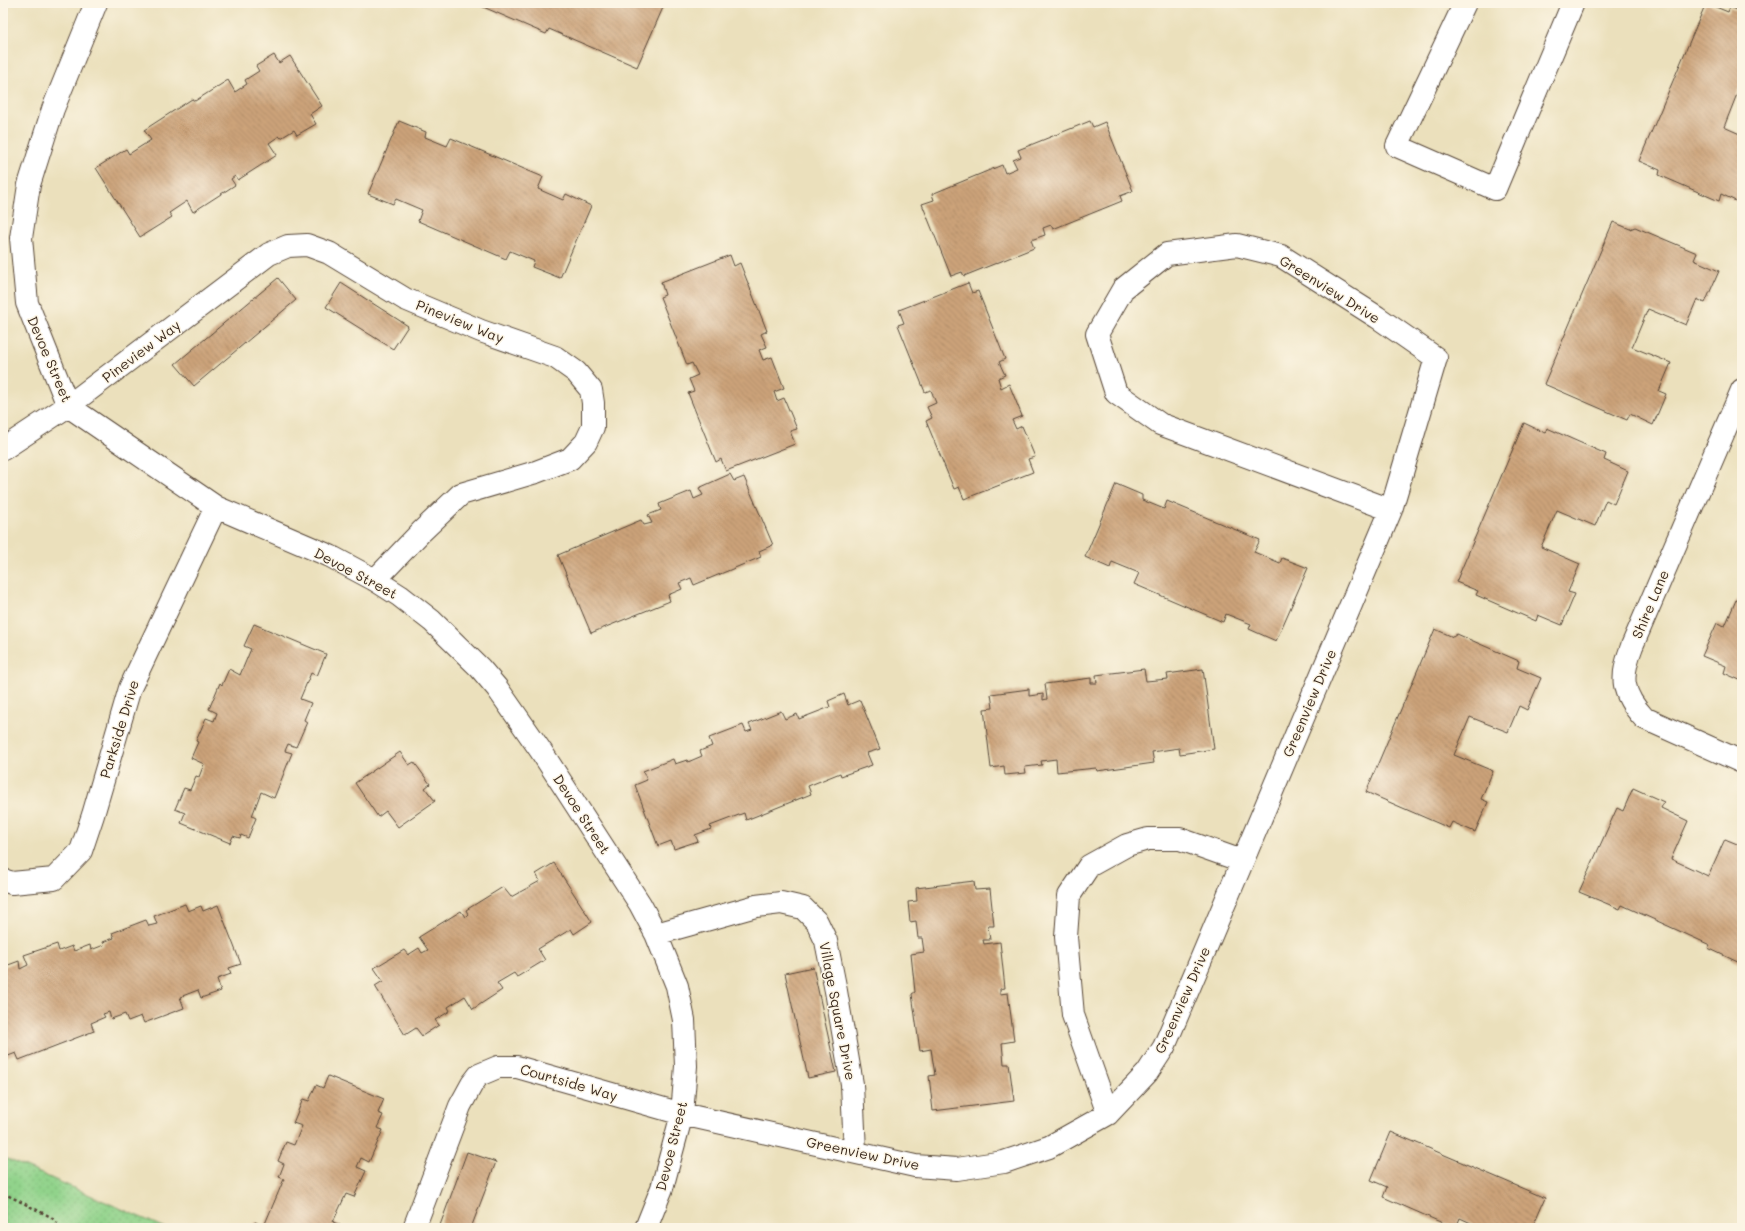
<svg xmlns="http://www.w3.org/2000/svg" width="1745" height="1231" font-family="Mali,sans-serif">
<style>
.park{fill:url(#park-dots);stroke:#667e54}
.building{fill:url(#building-back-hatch)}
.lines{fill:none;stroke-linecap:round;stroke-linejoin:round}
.minor-casing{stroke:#554536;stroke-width:24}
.path{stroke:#554536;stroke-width:2.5;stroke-dasharray:3 3;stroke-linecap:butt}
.minor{stroke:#fff;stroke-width:22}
.labels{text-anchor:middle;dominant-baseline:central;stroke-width:3;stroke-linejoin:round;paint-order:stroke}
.street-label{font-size:14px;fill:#3b2a1e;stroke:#fcf5e5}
</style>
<defs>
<pattern id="park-dots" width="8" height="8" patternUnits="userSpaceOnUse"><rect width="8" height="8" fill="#91d38b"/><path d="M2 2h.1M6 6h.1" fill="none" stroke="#7eb578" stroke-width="1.8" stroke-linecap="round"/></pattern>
<pattern id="building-back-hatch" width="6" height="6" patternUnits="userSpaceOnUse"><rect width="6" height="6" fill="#cca379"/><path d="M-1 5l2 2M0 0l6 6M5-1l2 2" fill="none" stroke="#a78563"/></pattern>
</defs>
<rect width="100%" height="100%" fill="#fcf5e5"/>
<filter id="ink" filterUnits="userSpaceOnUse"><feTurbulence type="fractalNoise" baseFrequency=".025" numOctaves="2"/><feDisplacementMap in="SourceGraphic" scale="8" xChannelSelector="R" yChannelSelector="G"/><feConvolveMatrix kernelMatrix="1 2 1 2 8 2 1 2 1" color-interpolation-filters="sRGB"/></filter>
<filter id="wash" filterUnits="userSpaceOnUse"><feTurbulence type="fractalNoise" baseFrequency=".012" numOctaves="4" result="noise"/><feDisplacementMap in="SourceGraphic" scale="16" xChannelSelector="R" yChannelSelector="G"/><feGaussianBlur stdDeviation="0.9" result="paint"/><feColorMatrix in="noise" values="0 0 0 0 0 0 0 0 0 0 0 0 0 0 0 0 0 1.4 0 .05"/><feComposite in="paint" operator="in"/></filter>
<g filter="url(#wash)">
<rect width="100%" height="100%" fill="#ebe0bc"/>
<path class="park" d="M3,1157L165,1228H3Z"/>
<g id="blocks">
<path class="building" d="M474,3H665L637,67L549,29L546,34Z
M1706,3L1728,12L1730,7L1742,12V90L1739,89L1724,127L1742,135V204L1721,194L1719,201L1659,175L1660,170L1639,161Z
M274,55L279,63L290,56L322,106L310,114L316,124L297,135L294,130L281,138L279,136L269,143L277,155L238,180L235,176L231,179L235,185L193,212L187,201L169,213L172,217L140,237L96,168L126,149L129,154L151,140L144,130L192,99L195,101L228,80L235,92L247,84L245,80L259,71L256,66Z
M399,121L426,132L425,137L447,146L451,138L543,177L538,189L563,200L566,194L591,206L560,278L532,267L534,261L510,251L506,259L418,221L422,210L396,199L393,204L368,194Z
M1090,121L1093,127L1105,122L1133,191L1120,196L1122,201L1053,229L1051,225L1043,228L1045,235L1031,240L1034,248L964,276L962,272L951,276L922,204L934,200L932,194L1002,165L1005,173L1017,168L1013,160L1021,157L1018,150Z
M1613,222L1630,229L1635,227L1697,253L1694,260L1719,271L1705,303L1697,299L1686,325L1648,309L1632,347L1671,363L1659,391L1666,394L1653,425L1630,414L1627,420L1544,384Z
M730,255L734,266L740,263L767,331L761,334L767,347L759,350L763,360L772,357L784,388L774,392L777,401L784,398L797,429L790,431L795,444L726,471L721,459L716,462L688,393L694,391L689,379L698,375L692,363L687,365L660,297L665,295L661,282Z
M278,278L296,300L194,386L175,364Z
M341,283L408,326L393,349L326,307Z
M968,283L972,293L978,291L1005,359L999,362L1005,375L998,378L1001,388L1009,384L1022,416L1012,420L1016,429L1022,426L1035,457L1028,459L1033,472L964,499L959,487L954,489L926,421L932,418L927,407L936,403L931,390L925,392L898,325L904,323L899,310Z
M1524,423L1545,433L1547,428L1606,454L1604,460L1628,471L1614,504L1606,500L1595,526L1557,510L1541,547L1580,564L1568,592L1575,594L1562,625L1538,615L1536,621L1476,595L1478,591L1456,582Z
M730,474L734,481L744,477L773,545L759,551L761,557L694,585L691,578L679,583L682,589L668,595L670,601L591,633L558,555L641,520L644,525L652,523L648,515L661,510L659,504L691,491L694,499L703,495L699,488Z
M1116,484L1142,495V500L1164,509L1167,501L1260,540L1254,552L1280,563L1282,558L1308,568L1276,641L1249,629L1251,624L1226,614L1223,622L1134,584L1139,573L1112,562L1110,568L1085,557Z
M1736,600L1742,603V681L1724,673L1726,666L1702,656L1717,623L1725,626Z
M254,624L326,654L317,676L311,673L300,699L311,703L304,720L307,722L296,747L288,744L285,751L292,753L274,798L261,792L252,816L256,818L248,838L241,835L240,838L233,836L230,843L181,823L185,813L175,809L184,788L190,790L196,776L199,777L204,764L191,758L198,742L196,741L206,718L214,721L217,713L209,709L220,683L222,685L229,669L240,675L251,649L244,646Z
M1435,629L1453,637L1457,634L1519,661L1517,668L1541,678L1527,710L1519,706L1508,732L1470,717L1454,755L1493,771L1481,799L1488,802L1475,832L1452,822L1449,828L1366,792Z
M1144,669L1146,681L1168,679L1167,674L1203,669L1214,749L1180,754L1179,748L1152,752L1154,763L1097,771L1096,768L1057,772L1056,759L1041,761L1042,765L1025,767L1026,773L1005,775L1004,766L991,768L984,709L993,708L991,694L1029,689V696L1043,694V700L1047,699L1045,684L1091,678V683H1097L1096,675Z
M844,694L848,705L860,700L880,749L867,753L872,765L841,776L840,773L808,786L811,794L746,820L744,813L710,826L711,829L695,835L698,841L674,849L671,841L658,846L635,785L647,780L643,771L673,759L675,764L687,760L688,762L702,756L700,751L712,746L709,738L743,725L746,732L752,730L749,724L781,711L785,719L797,714L799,719L830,707L828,701Z
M400,752L409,765L414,762L430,784L425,788L435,801L398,827L386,811L378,817L355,783Z
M1633,788L1664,802L1661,808L1688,821L1671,859L1708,876L1725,839L1742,846V964L1708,948L1710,945L1622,905L1620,909L1579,892L1617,808L1623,811Z
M554,863L592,922L574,934L571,929L538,949L545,960L517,977L514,973L497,983L502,990L473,1009L465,996L448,1007L450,1011L435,1020L439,1025L422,1036L416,1028L405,1035L375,986L383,981L374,968L404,950L408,955L419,948L422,953L428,950L419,937L461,911L465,917L468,914L466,910L503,887L511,897L540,881L536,874Z
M974,881L975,890L990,889L994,926H988L990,940H983L984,944L1000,942L1005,988L1000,989V994L1008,993L1014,1041L1002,1043L1004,1064H1009L1014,1101L933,1111L929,1076L935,1075L931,1049L920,1051L912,994L915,992L911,954L924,952L922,938H918L916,921L910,922L908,902L917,901L916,888Z
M185,904L188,911L201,906L203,911L218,905L241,964L229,968L231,974L217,979L221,991L201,998L198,990L180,997L184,1008L144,1023L141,1016L128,1021L125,1014L111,1019L109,1012L103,1014L105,1017L91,1023L94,1031L19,1060L16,1053L3,1058V967L19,961L20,969L28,965L24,955L57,944L59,951L72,946L74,951L90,945L91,950L104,945L103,942L114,938L112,933L146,920L149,926L157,924L154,916Z
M813,967L836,1072L808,1078L785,973Z
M328,1076L384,1099L378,1113L383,1115L377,1128L383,1130L369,1162L361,1158L357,1167L366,1171L354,1197L346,1194L333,1222L340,1225L339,1228H253L255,1222L264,1226L284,1179L279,1177L284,1164L278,1161L286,1142L294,1145L302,1126L293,1123L303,1099L309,1101L316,1085L323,1088Z
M1391,1132L1545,1198L1532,1228H1482L1460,1218L1456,1228H1454L1383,1197L1387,1187L1371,1180Z
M467,1152L496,1162L471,1228H439Z"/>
</g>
</g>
<g filter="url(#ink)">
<use href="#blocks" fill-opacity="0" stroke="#554536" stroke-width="1"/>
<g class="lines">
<g class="minor-casing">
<path id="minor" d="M96,3L53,109L29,185L21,238L27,303L68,406L216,507L330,556L375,580L400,596L432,621L480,668L497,688L541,751L640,904L656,934L677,986L684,1020L686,1066L682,1114L662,1188L646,1228
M1465,3L1397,146L1495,189L1573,3
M1742,390L1632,646C1620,677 1621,693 1644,718L1742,762
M3,449L68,406L269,254L288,246L307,245L329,253L405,299L481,331L555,357L576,372L591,390L593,403V427L586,442L570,459L536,472L461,494L421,532L375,580
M3,880L12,883L54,879L81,851L93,815L130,688L216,507
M656,934L756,906L781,903L803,908L817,922L826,941L836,991L852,1084L855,1152
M1108,1114L1073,1015L1066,937L1069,896L1089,866L1127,845L1148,839H1180L1242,861
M414,1228L460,1106L472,1084L479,1075L498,1067H517L682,1114L915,1166L957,1169L1004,1162L1049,1147L1108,1114L1147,1073L1164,1047L1391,510L1436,358L1377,317L1281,256L1237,245L1167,254L1123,289L1097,334L1116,393L1160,424L1391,510"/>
</g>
<path class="path" d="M3,1193L51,1217L62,1228"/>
<use href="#minor" class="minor"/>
</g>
</g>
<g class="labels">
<g class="street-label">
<text transform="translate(1330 289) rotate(32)">Greenview Drive</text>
<text transform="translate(460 321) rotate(22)">Pineview Way</text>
<text transform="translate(141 351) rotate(-37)">Pineview Way</text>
<text transform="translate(50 359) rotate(67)">Devoe Street</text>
<text transform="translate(356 573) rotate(28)">Devoe Street</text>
<text transform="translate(1650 604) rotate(-67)">Shire Lane</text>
<text transform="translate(1309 703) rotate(-67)">Greenview Drive</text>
<text transform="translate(119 729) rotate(-73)">Parkside Drive</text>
<text transform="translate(582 814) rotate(57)">Devoe Street</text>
<text transform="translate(1182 1000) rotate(-66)">Greenview Drive</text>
<text transform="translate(838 1011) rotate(79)">Village Square Drive</text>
<text transform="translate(569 1082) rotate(16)">Courtside Way</text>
<text transform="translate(671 1146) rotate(-76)">Devoe Street</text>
<text transform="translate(863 1153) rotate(12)">Greenview Drive</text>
</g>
</g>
<rect width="1745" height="1231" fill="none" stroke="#fcf5e5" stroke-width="16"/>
</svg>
